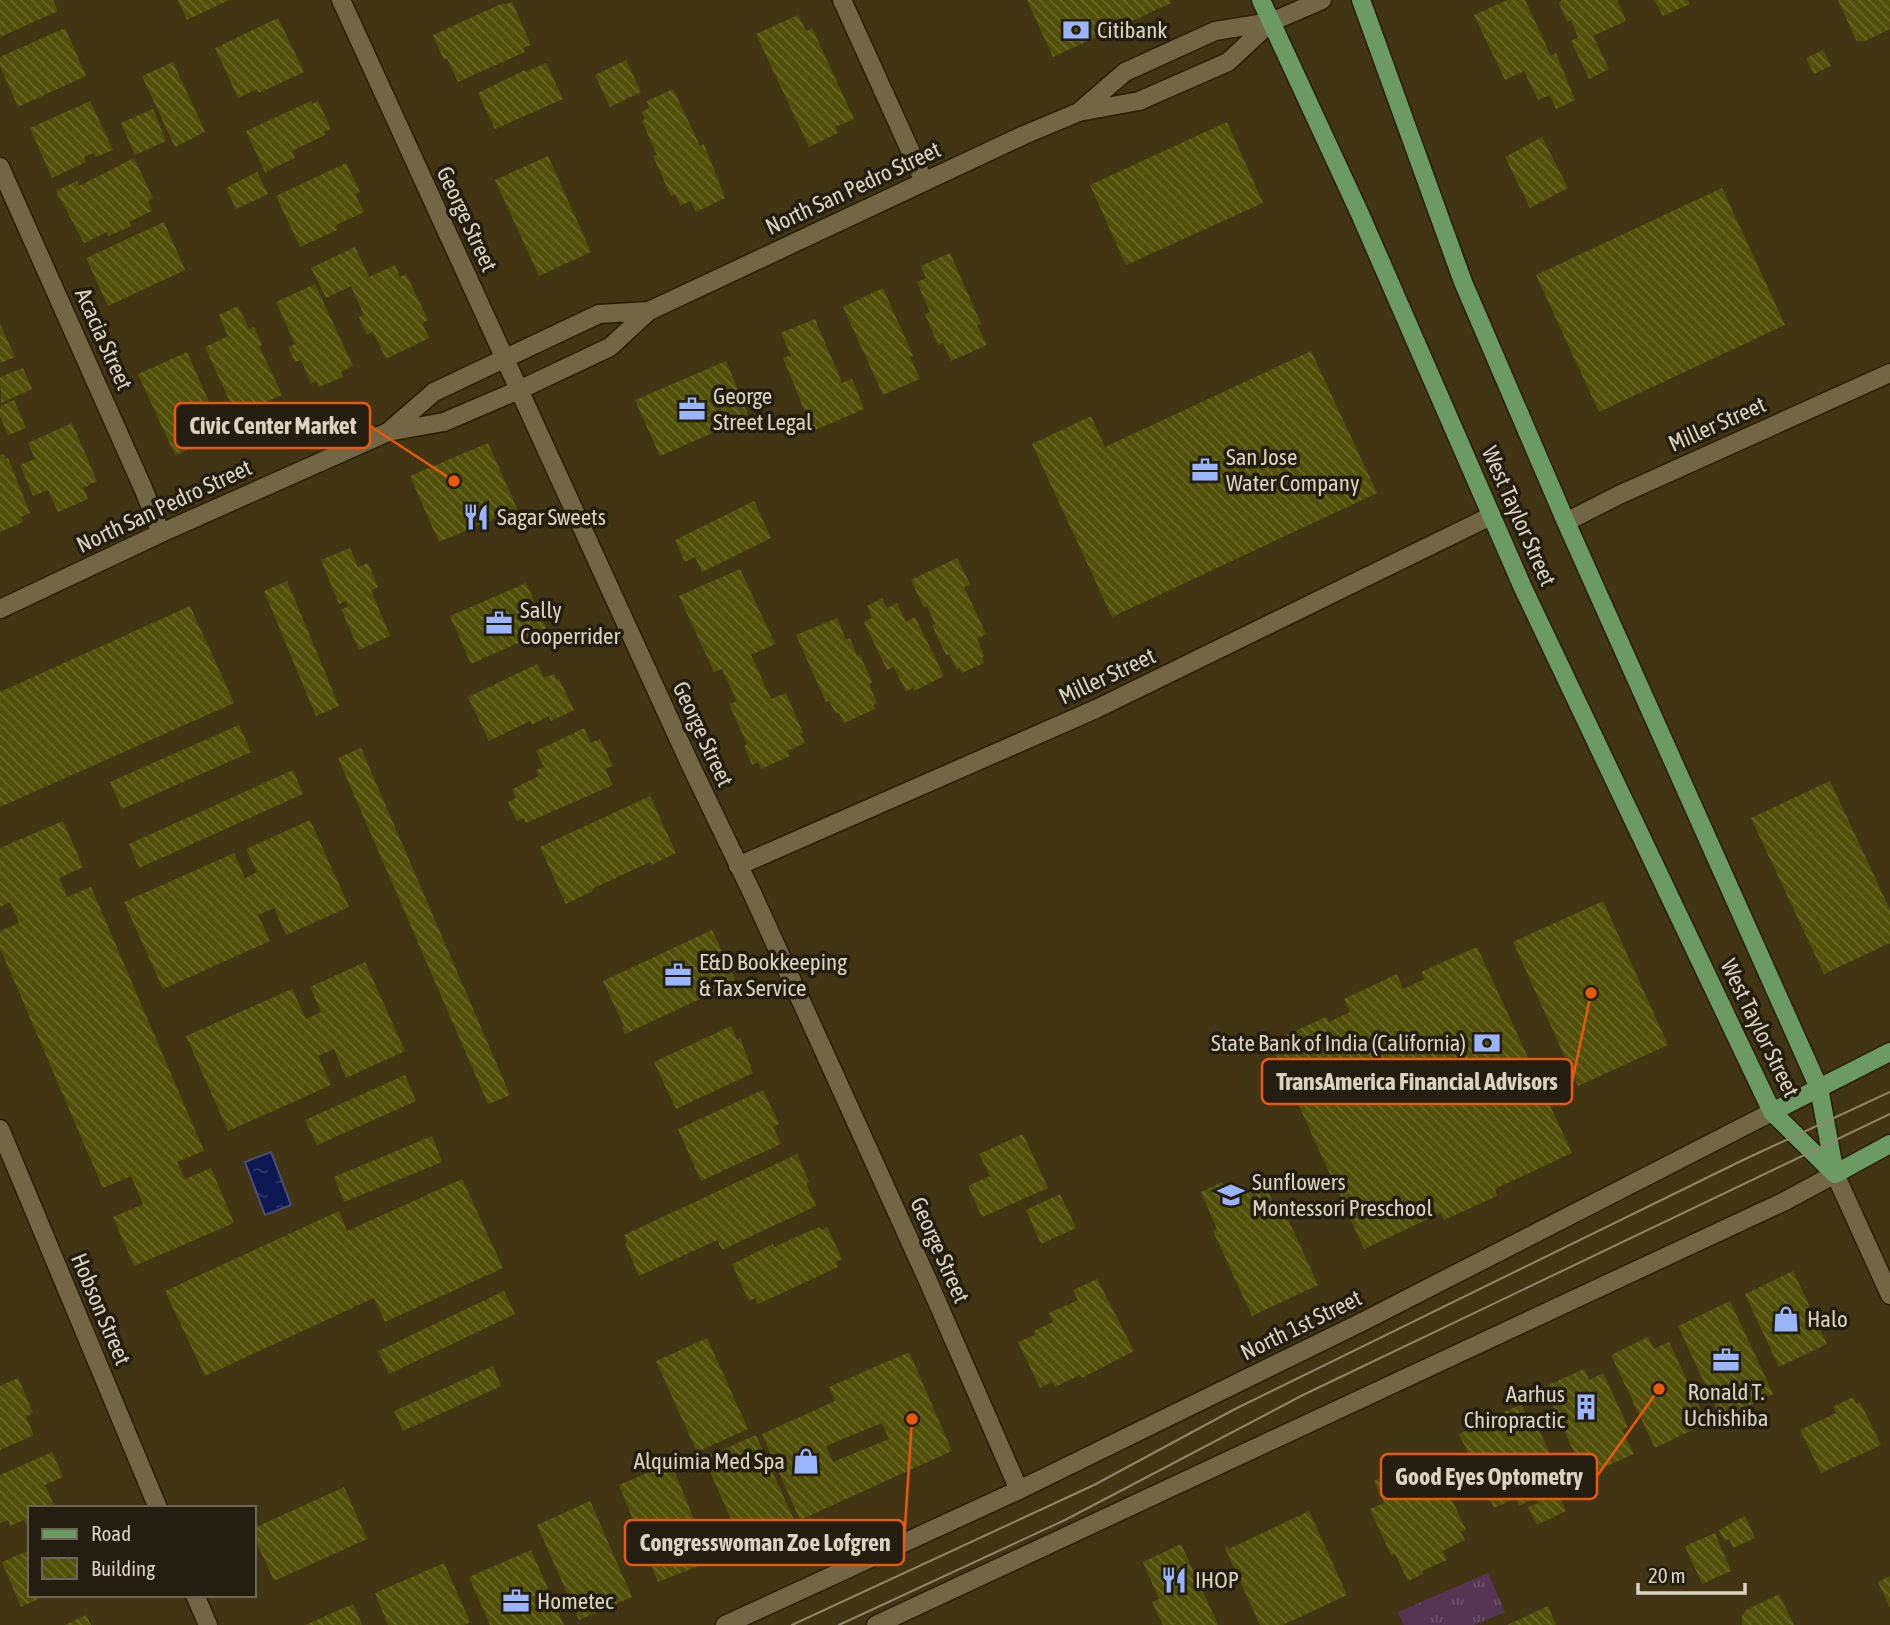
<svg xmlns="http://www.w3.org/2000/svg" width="1890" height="1625" font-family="'Asap Condensed',sans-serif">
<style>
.grass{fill:url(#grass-tufts)}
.water{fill:url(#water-ripples);stroke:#4a4f73;stroke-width:2}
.building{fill:url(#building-back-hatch);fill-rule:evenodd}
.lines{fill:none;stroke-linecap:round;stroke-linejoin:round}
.minor-casing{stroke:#281c00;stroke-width:21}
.tertiary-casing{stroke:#281c00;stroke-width:21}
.secondary-casing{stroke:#281c00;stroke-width:21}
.primary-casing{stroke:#281c00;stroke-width:21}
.minor{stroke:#736644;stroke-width:18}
.tertiary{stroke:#736644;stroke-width:18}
.secondary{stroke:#736644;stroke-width:18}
.primary{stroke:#6b9a63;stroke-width:18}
.tram{stroke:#90876d;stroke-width:2}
.labels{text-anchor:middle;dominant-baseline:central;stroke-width:7;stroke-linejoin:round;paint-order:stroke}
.poi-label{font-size:23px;fill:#dad3c1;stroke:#231e10;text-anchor:start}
.street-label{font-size:23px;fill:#dad3c1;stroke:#231e10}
.leader{fill:none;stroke:#e8590c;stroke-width:2.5}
.callout-dot{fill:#e8590c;stroke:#231e10;stroke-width:2.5}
.callout{fill:#231e10;stroke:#e8590c;stroke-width:2.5}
.callout-label{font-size:24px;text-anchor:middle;font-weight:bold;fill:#dad3c1}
</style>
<defs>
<pattern id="grass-tufts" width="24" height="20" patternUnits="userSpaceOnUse" patternTransform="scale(1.75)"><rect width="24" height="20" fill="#553553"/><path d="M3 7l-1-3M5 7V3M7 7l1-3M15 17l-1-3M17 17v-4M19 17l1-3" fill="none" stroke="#6d516a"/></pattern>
<pattern id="water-ripples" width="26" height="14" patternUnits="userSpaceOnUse" patternTransform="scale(1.75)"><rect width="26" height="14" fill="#0d1752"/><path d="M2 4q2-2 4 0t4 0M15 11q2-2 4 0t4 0" fill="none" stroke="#303869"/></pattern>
<pattern id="building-back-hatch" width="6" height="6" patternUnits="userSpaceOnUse" patternTransform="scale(1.75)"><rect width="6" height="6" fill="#515008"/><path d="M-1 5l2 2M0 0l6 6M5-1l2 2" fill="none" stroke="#69682a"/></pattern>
</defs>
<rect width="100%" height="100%" fill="#423514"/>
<path class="grass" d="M1488,1573L1505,1612L1474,1625H1404L1398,1612Z"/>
<path class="water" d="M271,1152L291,1205L265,1215L245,1162Z"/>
<path class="building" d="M0,0H53L58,11L0,37Z
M178,0H229L187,20Z
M1027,0H1170L1171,3L1053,57Z
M1507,0H1525L1551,56L1556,53L1575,100L1556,109L1550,95L1538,100L1524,71L1505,80L1474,15Z
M1561,0H1617L1626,21L1593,36L1609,69L1589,79L1571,41L1578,37L1571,20L1567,22L1559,3Z
M1654,0H1688L1690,4L1663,16Z
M1838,0H1890V29L1863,42L1856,40Z
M512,2L531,45L523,48L525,52L458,82L447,58L444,60L433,35L503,3L504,5Z
M798,15L806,31L812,28L854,119L835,127L838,133L809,147L756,34Z
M278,18L304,72L259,93L257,89L238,98L215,48Z
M65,28L86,76L18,107L0,66V57Z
M1823,50L1831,66L1814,74L1806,58Z
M626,60L641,92L610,107L595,75Z
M173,62L205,132L175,147L142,76Z
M546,63L563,99L495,129L478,93L525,70L526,72Z
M673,89L700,146L704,144L725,198L696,212L690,201L681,206L675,194L671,196L653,156L657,155L642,121L645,119L642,112L649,108L647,101Z
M90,101L113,150L96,157L94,153L84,157L86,162L52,178L30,128Z
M311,101L312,104L318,101L331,129L324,132L325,135L292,151L295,158L265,172L246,131Z
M153,109L166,141L135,155L121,123Z
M1227,122L1263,203L1126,265L1090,185Z
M1542,137L1568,188L1530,208L1505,157Z
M548,156L591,252L539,276L495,180Z
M134,158L153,198L148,201L152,211L129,222L131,226L109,236L107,232L84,243L56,191L77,181L79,186Z
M346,163L360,192L355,194L364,212L336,225L337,230L300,247L276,196Z
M257,172L268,194L236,209L226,188Z
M1722,188L1785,325L1599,412L1536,275Z
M164,222L185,270L108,306L86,258Z
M355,247L369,277L395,265L400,277L406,274L428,320L422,323L429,338L386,359L373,332L367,335L359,317L364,315L351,286L326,298L311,268Z
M950,253L981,324L977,325L987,345L951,361L943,343L938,345L925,314L930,312L917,282L926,278L921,266Z
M315,284L353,366L341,372L343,377L319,387L316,381L311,384L301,360L295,362L288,347L295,344L276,302Z
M883,288L913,356L910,357L920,379L883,395L843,307Z
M238,306L249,329L254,327L262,345L259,346L282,395L268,401L272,412L241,426L205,347L228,336L219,315Z
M815,319L842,383L852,379L864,409L813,431L783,358L791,355L781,333Z
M0,324L15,357L0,363Z
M1311,351L1377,493L1112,617L1032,444L1091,416L1105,447Z
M187,352L223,434L175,455L138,374Z
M726,361L749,417L660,456L635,400Z
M23,368L32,389L1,403L0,377Z
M14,400L26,428L8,435L0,416V406Z
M72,423L97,481L83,488L88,499L58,512L48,490L33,496L20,465L35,459L28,443Z
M488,443L517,509L439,542L410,476Z
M3,454L6,459L8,458L30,513L21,517L23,522L0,532V455Z
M754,501L771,538L702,572L695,557L685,562L675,540Z
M350,548L358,567L368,563L378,587L371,590L390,636L359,650L341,609L348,607L346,601L339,604L321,560Z
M957,558L970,584L964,587L986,634L977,639L984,656L982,658L984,663L962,673L959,668L957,670L949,654L946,655L932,625L935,624L927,606L924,608L911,580Z
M740,569L775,644L751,655L771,699L786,693L803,733L800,734L805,743L787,751L790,756L761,769L758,762L752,765L744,746L747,744L729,704L737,701L722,669L714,672L679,596Z
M287,581L339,706L316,716L264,591Z
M526,583L547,630L471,664L450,616Z
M882,598L887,608L897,603L906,622L915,617L944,676L914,691L913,688L906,692L894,667L887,670L864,622L872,618L867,606Z
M190,606L234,703L0,807V692Z
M837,618L846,640L850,638L857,656L860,655L872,682L869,684L877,703L873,705L875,709L844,723L839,713L836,714L829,701L826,702L796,635Z
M537,664L544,678L554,674L557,680L559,679L574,710L551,721L549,716L532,725L530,721L489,741L468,697Z
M239,725L251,752L122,809L110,782Z
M584,728L591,743L600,739L613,766L605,769L613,785L526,823L524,818L517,821L508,802L516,798L512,789L539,776L536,770L544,767L536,751Z
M361,748L510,1095L488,1104L338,758Z
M293,770L303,794L139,868L129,844Z
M1830,781L1890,910V943L1824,974L1751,818Z
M650,796L676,853L651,865L650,862L592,889L593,891L566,904L540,847Z
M310,820L349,907L286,935L274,908L258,915L270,941L163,989L124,902L234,853L245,878L257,872L246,849Z
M63,821L83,867L59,878L67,897L91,887L204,1151L177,1162L185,1179L211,1168L234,1223L134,1266L113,1217L143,1204L131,1176L103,1188L0,948V931L19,923L10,902L0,907V848Z
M1603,901L1668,1045L1578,1086L1513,942Z
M712,930L736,982L625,1034L622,1027L624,1026L603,981Z
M1477,947L1572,1153L1495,1189L1497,1196L1444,1220L1441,1213L1364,1249L1270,1042L1326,1017L1329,1022L1350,1012L1344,999L1397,974L1403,989L1425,979L1421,972Z
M365,962L405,1051L346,1078L334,1049L318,1056L331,1085L228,1131L186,1036L292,989L306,1019L321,1012L310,987Z
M731,1026L737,1040L740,1038L753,1073L676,1109L654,1062Z
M405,1075L416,1101L317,1145L305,1120Z
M763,1090L779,1124L773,1127L781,1144L701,1181L678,1129Z
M1023,1134L1048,1188L982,1217L968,1186L990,1176L979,1154Z
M432,1136L442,1162L344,1202L334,1177Z
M797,1154L809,1182L806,1183L816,1206L722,1250L717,1240L639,1276L625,1243L627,1242L624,1235Z
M462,1179L503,1268L385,1322L374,1298L205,1376L165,1291L339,1211L347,1231Z
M1263,1181L1277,1211L1283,1208L1318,1285L1252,1316L1213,1231L1217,1229L1201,1192L1222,1182L1226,1190L1239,1184L1242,1191Z
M1060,1194L1076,1228L1041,1244L1026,1210Z
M819,1227L821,1230L827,1227L842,1259L836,1262L838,1267L758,1304L755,1298L749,1301L732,1264L773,1244L774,1247Z
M1793,1271L1827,1344L1779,1367L1745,1294Z
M1097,1279L1134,1351L1082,1378L1080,1375L1055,1387L1052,1382L1040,1388L1018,1342L1035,1335L1034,1331L1053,1322L1049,1313L1078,1300L1073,1290Z
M504,1291L515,1314L389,1374L378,1351Z
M1730,1301L1773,1394L1721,1419L1678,1326Z
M1648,1337L1654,1349L1669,1342L1707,1423L1655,1448L1611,1355Z
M707,1338L748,1429L697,1452L656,1361Z
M909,1352L952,1451L800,1520L762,1434L835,1401L829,1387ZM882,1423L889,1439L833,1462L826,1446Z
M493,1366L501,1386L403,1431L394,1411Z
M1584,1369L1589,1380L1603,1373L1628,1427L1622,1430L1634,1454L1585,1476L1544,1387Z
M18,1378L33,1413L26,1417L34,1435L0,1450V1386Z
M1853,1397L1856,1404L1860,1402L1881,1445L1821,1473L1800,1430L1836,1413L1833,1407Z
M1521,1404L1532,1428L1537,1426L1565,1485L1556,1489L1566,1511L1537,1525L1528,1507L1538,1503L1536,1498L1519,1506L1516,1498L1494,1508L1459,1434Z
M756,1435L794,1520L748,1540L740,1524L734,1526L704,1458Z
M52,1452L63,1477L45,1485L55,1508H30V1534L24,1520L10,1526L8,1520L0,1523V1475Z
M1431,1454L1466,1530L1461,1532L1465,1540L1442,1551L1447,1560L1422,1571L1423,1574L1408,1581L1395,1554L1391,1555L1370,1509L1384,1503L1374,1481Z
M671,1463L711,1561L658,1582L619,1485Z
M344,1487L367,1539L274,1581L254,1537V1528Z
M590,1501L632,1597L579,1620L537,1525Z
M1309,1511L1347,1595L1283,1625H1260L1225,1548L1228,1546L1229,1549Z
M1745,1516L1755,1538L1733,1548L1729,1539L1724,1541L1719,1530Z
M1715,1533L1731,1571L1702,1584L1685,1546Z
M1181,1544L1218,1625H1163L1152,1602L1159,1599L1143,1562Z
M30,1550V1595H47L21,1607L2,1562Z
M531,1550L564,1625H490L469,1577Z
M444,1563L470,1622L464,1625H388L375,1593Z
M1890,1576V1608L1878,1582Z
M1779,1594L1794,1625H1742V1616L1746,1610Z
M353,1604L362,1625H305Z
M1548,1606L1556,1625H1507Z
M86,1615L91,1625H65Z"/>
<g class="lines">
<g class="minor-casing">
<path id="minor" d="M341,0L690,764L753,895L928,1281L1019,1490
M842,0L924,181
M0,167L143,488L161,533
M1566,522L1619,495L1890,373
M738,866L1096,709L1491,516
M0,1129L158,1508
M195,1595L208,1625"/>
</g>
<g class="tertiary-casing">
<path id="tertiary" d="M1081,110L1125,72L1215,31L1271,22L1322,0
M388,432L434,392L599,314L649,311
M0,609L161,533L388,432L444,422L519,390L610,347L649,311L1024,135L1079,112L1139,101L1228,62L1271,22"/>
</g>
<g class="secondary-casing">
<path id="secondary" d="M725,1625L1019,1490L1364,1321L1772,1112
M876,1625L1785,1201L1835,1174L1890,1295"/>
</g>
<g class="primary-casing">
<path id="primary" d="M1261,0L1360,214L1523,588L1772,1112L1835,1174
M1361,0L1463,282L1566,522L1819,1088L1835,1174
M1772,1112L1890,1052
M1835,1174L1890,1144"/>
</g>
<use href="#minor" class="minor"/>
<use href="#tertiary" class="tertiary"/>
<use href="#secondary" class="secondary"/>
<use href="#primary" class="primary"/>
<path class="tram" d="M792,1625L1094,1485L1235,1409L1743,1160L1890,1092
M839,1625L1065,1520L1303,1395L1890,1114"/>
</g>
<defs>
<g id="bank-bare" transform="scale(2.1)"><path d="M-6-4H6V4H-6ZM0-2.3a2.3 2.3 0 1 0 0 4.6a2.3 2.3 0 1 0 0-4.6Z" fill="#9bb5fd" stroke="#231e10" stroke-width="2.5" paint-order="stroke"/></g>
<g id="office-bare" transform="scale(2.1)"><path d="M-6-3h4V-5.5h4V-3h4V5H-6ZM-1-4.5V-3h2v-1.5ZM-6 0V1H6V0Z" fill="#9bb5fd" stroke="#231e10" stroke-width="2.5" paint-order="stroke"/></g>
<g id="restaurant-bare" transform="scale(2.1)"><path d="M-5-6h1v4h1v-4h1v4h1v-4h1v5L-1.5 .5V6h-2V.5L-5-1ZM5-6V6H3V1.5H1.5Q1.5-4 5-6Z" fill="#9bb5fd" stroke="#231e10" stroke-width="2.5" paint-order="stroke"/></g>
<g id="school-bare" transform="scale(2.1)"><path d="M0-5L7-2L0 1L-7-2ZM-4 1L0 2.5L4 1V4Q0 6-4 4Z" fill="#9bb5fd" stroke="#231e10" stroke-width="2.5" paint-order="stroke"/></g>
<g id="shop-bare" transform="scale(2.1)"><path d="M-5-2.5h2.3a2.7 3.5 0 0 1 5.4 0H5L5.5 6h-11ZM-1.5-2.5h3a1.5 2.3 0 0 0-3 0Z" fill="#9bb5fd" stroke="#231e10" stroke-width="2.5" paint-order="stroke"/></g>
<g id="building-bare" transform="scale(2.1)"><path d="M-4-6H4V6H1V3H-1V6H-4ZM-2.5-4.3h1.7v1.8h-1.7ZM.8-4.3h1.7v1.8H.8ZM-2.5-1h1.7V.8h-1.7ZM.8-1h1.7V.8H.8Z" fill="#9bb5fd" stroke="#231e10" stroke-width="2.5" paint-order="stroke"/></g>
</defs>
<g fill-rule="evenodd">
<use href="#bank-bare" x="1076" y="30"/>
<use href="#office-bare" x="692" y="409"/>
<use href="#office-bare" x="1205" y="470"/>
<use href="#restaurant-bare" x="476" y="517"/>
<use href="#office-bare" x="499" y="623"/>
<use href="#office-bare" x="678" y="975"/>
<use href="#bank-bare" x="1487" y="1043"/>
<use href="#school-bare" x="1231" y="1195"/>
<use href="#shop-bare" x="1786" y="1319"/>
<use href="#office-bare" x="1726" y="1360"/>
<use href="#building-bare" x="1586" y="1407"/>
<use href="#shop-bare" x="806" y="1461"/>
<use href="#restaurant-bare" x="1174" y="1580"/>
<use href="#office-bare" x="516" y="1601"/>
</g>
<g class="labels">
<g class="poi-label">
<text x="1097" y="30">Citibank</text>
<text x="713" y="396">George<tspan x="713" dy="26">Street Legal</tspan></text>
<text x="1226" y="457">San Jose<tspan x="1226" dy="26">Water Company</tspan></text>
<text x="497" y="517">Sagar Sweets</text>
<text x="520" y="610">Sally<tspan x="520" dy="26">Cooperrider</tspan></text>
<text x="699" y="962">E&amp;D Bookkeeping<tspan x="699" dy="26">&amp; Tax Service</tspan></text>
<text x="1466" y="1043" text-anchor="end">State Bank of India (California)</text>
<text x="1252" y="1182">Sunflowers<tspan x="1252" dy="26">Montessori Preschool</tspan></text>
<text x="1807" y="1319">Halo</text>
<text x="1726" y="1392" text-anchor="middle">Ronald T.<tspan x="1726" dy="26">Uchishiba</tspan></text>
<text x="1565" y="1394" text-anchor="end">Aarhus<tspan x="1565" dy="26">Chiropractic</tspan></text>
<text x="785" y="1461" text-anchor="end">Alquimia Med Spa</text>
<text x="1195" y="1580">IHOP</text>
<text x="537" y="1601">Hometec</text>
</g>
<g class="street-label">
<text transform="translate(853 188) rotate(-25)">North San Pedro Street</text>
<text transform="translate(467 219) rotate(65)">George Street</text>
<text transform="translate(104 339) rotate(66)">Acacia Street</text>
<text transform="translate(1717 424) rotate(-24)">Miller Street</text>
<text transform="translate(164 506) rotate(-25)">North San Pedro Street</text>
<text transform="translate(1519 516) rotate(66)">West Taylor Street</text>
<text transform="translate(1107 676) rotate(-25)">Miller Street</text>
<text transform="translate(703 734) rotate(65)">George Street</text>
<text transform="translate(1760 1028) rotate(64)">West Taylor Street</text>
<text transform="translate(940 1250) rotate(66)">George Street</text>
<text transform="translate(101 1309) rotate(67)">Hobson Street</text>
<text transform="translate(1301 1325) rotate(-26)">North 1st Street</text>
</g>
</g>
<path class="leader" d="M454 481L370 426M1591 993L1572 1082M1659 1389L1597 1476M912 1419L904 1542"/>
<g class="callout-dot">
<circle cx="454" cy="481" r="7"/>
<circle cx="1591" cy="993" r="7"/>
<circle cx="1659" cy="1389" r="7"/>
<circle cx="912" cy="1419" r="7"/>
</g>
<g class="callout">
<rect x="175" y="403" width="195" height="45" rx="7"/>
<rect x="1262" y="1059" width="310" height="45" rx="7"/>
<rect x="1381" y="1454" width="216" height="45" rx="7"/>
<rect x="625" y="1520" width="279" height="45" rx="7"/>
</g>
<g class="callout-label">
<text x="273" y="434">Civic Center Market</text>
<text x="1417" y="1090">TransAmerica Financial Advisors</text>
<text x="1489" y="1485">Good Eyes Optometry</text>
<text x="765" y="1551">Congresswoman Zoe Lofgren</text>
</g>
<rect x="28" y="1506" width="228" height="91" fill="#231e10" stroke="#6c6657" stroke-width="2"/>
<rect x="42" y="1529" width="35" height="10" fill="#6b9a63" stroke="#6c6657" stroke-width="2"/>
<text x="91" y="1541" font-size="21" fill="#dad3c1">Road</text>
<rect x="42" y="1558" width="35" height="21" fill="url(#building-back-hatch)" stroke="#6c6657" stroke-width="2"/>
<text x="91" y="1576" font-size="21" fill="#dad3c1">Building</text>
<path d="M1638 1583v10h107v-10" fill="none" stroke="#dad3c1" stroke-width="3.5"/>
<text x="1648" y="1583" font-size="21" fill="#dad3c1" stroke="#231e10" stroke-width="5" paint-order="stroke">20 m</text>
</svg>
